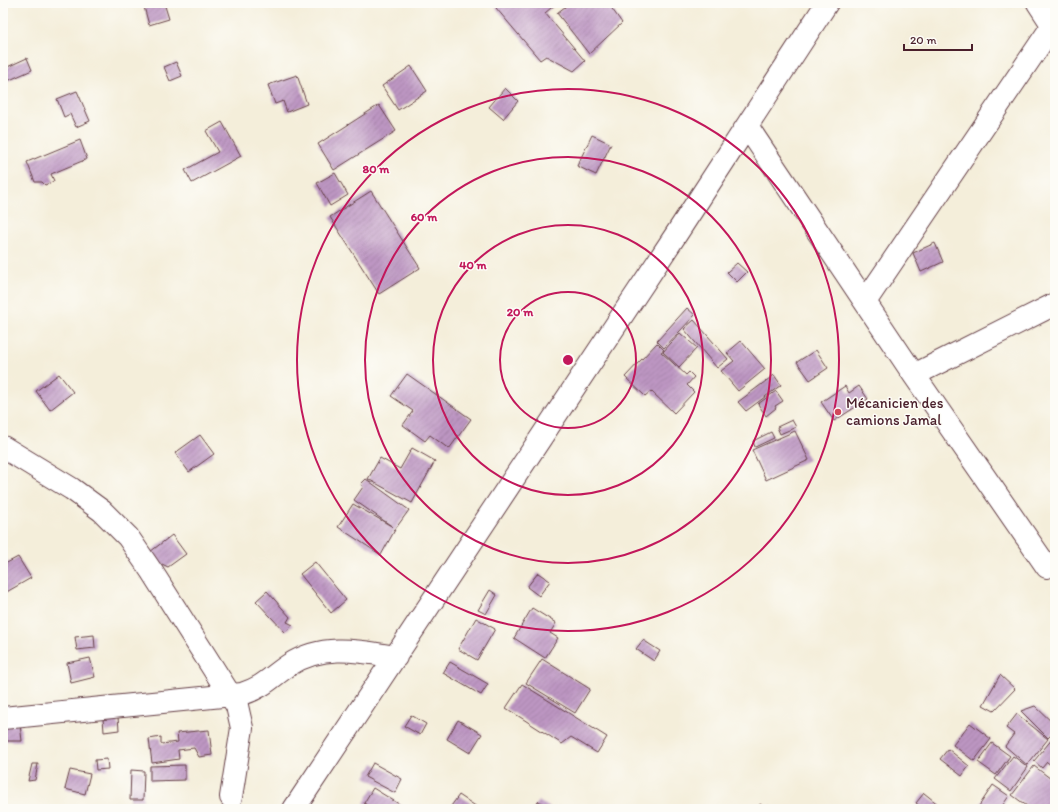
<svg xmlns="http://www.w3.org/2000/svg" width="1058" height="812" font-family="Itim,sans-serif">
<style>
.building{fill:url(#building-hatch)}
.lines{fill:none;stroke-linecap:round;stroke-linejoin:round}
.minor-casing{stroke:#643e45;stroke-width:24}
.minor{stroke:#fff;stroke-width:22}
.ring{fill:none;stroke:#c2185b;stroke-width:2}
.poi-dot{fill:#d1495b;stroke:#fdfcf7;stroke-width:1.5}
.labels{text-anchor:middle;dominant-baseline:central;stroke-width:3;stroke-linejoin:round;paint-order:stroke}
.poi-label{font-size:15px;fill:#4a1f2b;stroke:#fdfcf7;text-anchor:start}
.centre{fill:#c2185b;stroke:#fdfcf7;stroke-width:2}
.ring-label{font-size:12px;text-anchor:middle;font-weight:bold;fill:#c2185b;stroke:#fdfcf7;stroke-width:3;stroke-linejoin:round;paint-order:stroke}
</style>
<defs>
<pattern id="building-hatch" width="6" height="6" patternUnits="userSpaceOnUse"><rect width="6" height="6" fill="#bd96c3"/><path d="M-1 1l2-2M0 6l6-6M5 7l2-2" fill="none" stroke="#9c7a9f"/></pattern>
</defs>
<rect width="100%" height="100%" fill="#fdfcf7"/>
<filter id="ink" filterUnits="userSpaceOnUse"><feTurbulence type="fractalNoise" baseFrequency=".025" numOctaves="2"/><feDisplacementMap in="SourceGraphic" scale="8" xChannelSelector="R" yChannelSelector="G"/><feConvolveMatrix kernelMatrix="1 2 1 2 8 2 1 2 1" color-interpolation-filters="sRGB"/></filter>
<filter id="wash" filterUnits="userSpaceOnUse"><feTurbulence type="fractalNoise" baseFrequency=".012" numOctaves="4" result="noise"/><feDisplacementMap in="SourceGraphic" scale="16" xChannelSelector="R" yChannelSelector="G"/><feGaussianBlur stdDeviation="0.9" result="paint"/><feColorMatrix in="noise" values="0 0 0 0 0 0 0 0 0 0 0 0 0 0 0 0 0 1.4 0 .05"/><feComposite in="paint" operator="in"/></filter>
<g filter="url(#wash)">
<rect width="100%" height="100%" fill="#f4eeda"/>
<g id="blocks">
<path class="building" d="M143,3H164L169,19L149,25Z
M501,3H557L545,13L585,61L574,71L546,56L540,60L496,8Z
M570,3H608L622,23L589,54L557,13Z
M27,58L32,70L3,83V69Z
M176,62L182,76L170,81L164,67Z
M411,66L427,91L398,110L382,86Z
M297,75L307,104L287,112L283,101L275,104L268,85Z
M505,88L518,101L503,119L489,107Z
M77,91L90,121L76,127L70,114L64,117L57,99Z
M379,105L396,131L334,170L318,144Z
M222,122L241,156L192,183L185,170L218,152L206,131Z
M592,135L611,144L596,175L577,166Z
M80,140L87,159L51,174L54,181L45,185L42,182H35L27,162Z
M335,173L348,195L330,206L317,183Z
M371,191L420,268L379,294L330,217Z
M935,243L943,262L921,272L913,253Z
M737,263L747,272L737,282L727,272Z
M687,308L695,315L664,348L657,341Z
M694,320L728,359L717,368L684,329Z
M680,333L697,348L679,367L663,352Z
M741,341L765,369L738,391L721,371L734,361L727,353Z
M657,343L664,350L661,352L686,375L689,372L694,377L687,385L694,392L674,413L651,391L645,396L625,377Z
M816,350L828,368L810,380L797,362Z
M59,374L73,392L50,410L36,391Z
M407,374L471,419L449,449L430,435L425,441L403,425L413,411L391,396Z
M774,375L781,385L746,411L738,402Z
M845,386L849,393L859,386L868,399L834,421L821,402Z
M776,391L783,401L775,406L776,408L766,416L758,404Z
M792,420L796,427L780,434L777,427Z
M795,431L809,460L766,480L752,450Z
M771,432L774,438L755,447L753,441Z
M200,435L214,454L189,472L175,453Z
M412,448L435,461L412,503L368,479L380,458L400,469Z
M366,479L409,510L396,528L381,555L338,527L353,504L393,527L354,500L363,487L361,484Z
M172,535L186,554L168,567L162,564L156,569L146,555Z
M18,557L31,578L3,594V565Z
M315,562L346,600L331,613L300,574Z
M538,573L550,581L539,596L527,587Z
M490,590L497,595L486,614L478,610Z
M267,591L290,617L287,622L293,625L285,632L256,601Z
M532,608L556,623L550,633L558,638L545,658L514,638Z
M476,618L495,629L477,660L458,649Z
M94,635L95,648L77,650L75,637Z
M643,640L660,651L654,661L636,649Z
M90,658L95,677L71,683L67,663Z
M542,659L590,689L575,713L526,683Z
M450,662L488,684L481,695L443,673Z
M1000,675L1015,689L994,711L983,705Z
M522,684L607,737L597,753L571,737L562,744L506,708Z
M1035,706L1055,725V731L1048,738L1021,711Z
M1017,714L1048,739L1027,765L1005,746L1014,734L1006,728Z
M411,715L426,724L420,735L404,726Z
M118,717L119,730L104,732L103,718Z
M458,720L482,734L470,753L447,739Z
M970,723L991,739L974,761L953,745Z
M20,724L22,741H4L3,725Z
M209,730L212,755L199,757L194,748L178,750L179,759L152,763L149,739L161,737V744L178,742L177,733Z
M1053,738L1055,740V762L1052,766L1047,762L1042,768L1034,761Z
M992,743L1010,756L996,775L978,762Z
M948,749L969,766L962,776L940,759Z
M1013,756L1028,767L1011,791L995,779Z
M107,759L108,769L96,770L95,760Z
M373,763L402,779L395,793L365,777Z
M32,764H38L35,780L28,781Z
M185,765V780L150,781V766Z
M1034,766L1055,782V803L1051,809H1031L1012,795Z
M70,770L90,774L85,794L65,789Z
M131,770L144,771L143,800H130Z
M993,785L1009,796L1000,809H977Z
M373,788L407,809H372L364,803Z
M924,793L944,809H924L916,803Z
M459,795L480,809H449Z
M538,801L553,809H534Z
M760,804L766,808L768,805L774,809H757Z"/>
</g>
</g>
<g filter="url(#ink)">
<use href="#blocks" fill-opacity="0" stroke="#643e45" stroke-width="1"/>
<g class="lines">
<g class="minor-casing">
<path id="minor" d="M1038,3L1055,29
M747,126L914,375L1047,567
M865,302L1055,22
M914,375L1055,304
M3,447L72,489L102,511L128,537L152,572L237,706L242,728L231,797
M3,718L242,694C264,687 271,677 289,665C323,643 359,651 396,657
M294,809L677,233L827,3"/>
</g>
<use href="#minor" class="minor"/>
</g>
</g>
<g class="ring">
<circle cx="568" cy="360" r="68"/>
<circle cx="568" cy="360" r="135"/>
<circle cx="568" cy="360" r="203"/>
<circle cx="568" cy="360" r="271"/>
</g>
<circle class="poi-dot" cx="838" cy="412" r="4"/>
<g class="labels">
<g class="poi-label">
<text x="846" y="403">Mécanicien des<tspan x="846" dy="17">camions Jamal</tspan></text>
</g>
</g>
<circle cx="568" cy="360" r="6" class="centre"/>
<g class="ring-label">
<text x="376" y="173">80 m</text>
<text x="424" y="221">60 m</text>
<text x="473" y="269">40 m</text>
<text x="520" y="316">20 m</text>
</g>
<rect width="1058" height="812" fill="none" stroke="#fdfcf7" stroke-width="16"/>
<path d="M904 44v6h68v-6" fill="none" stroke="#4a1f2b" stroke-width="2"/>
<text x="910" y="44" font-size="12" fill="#4a1f2b" stroke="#fdfcf7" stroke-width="3" paint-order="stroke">20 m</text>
</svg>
